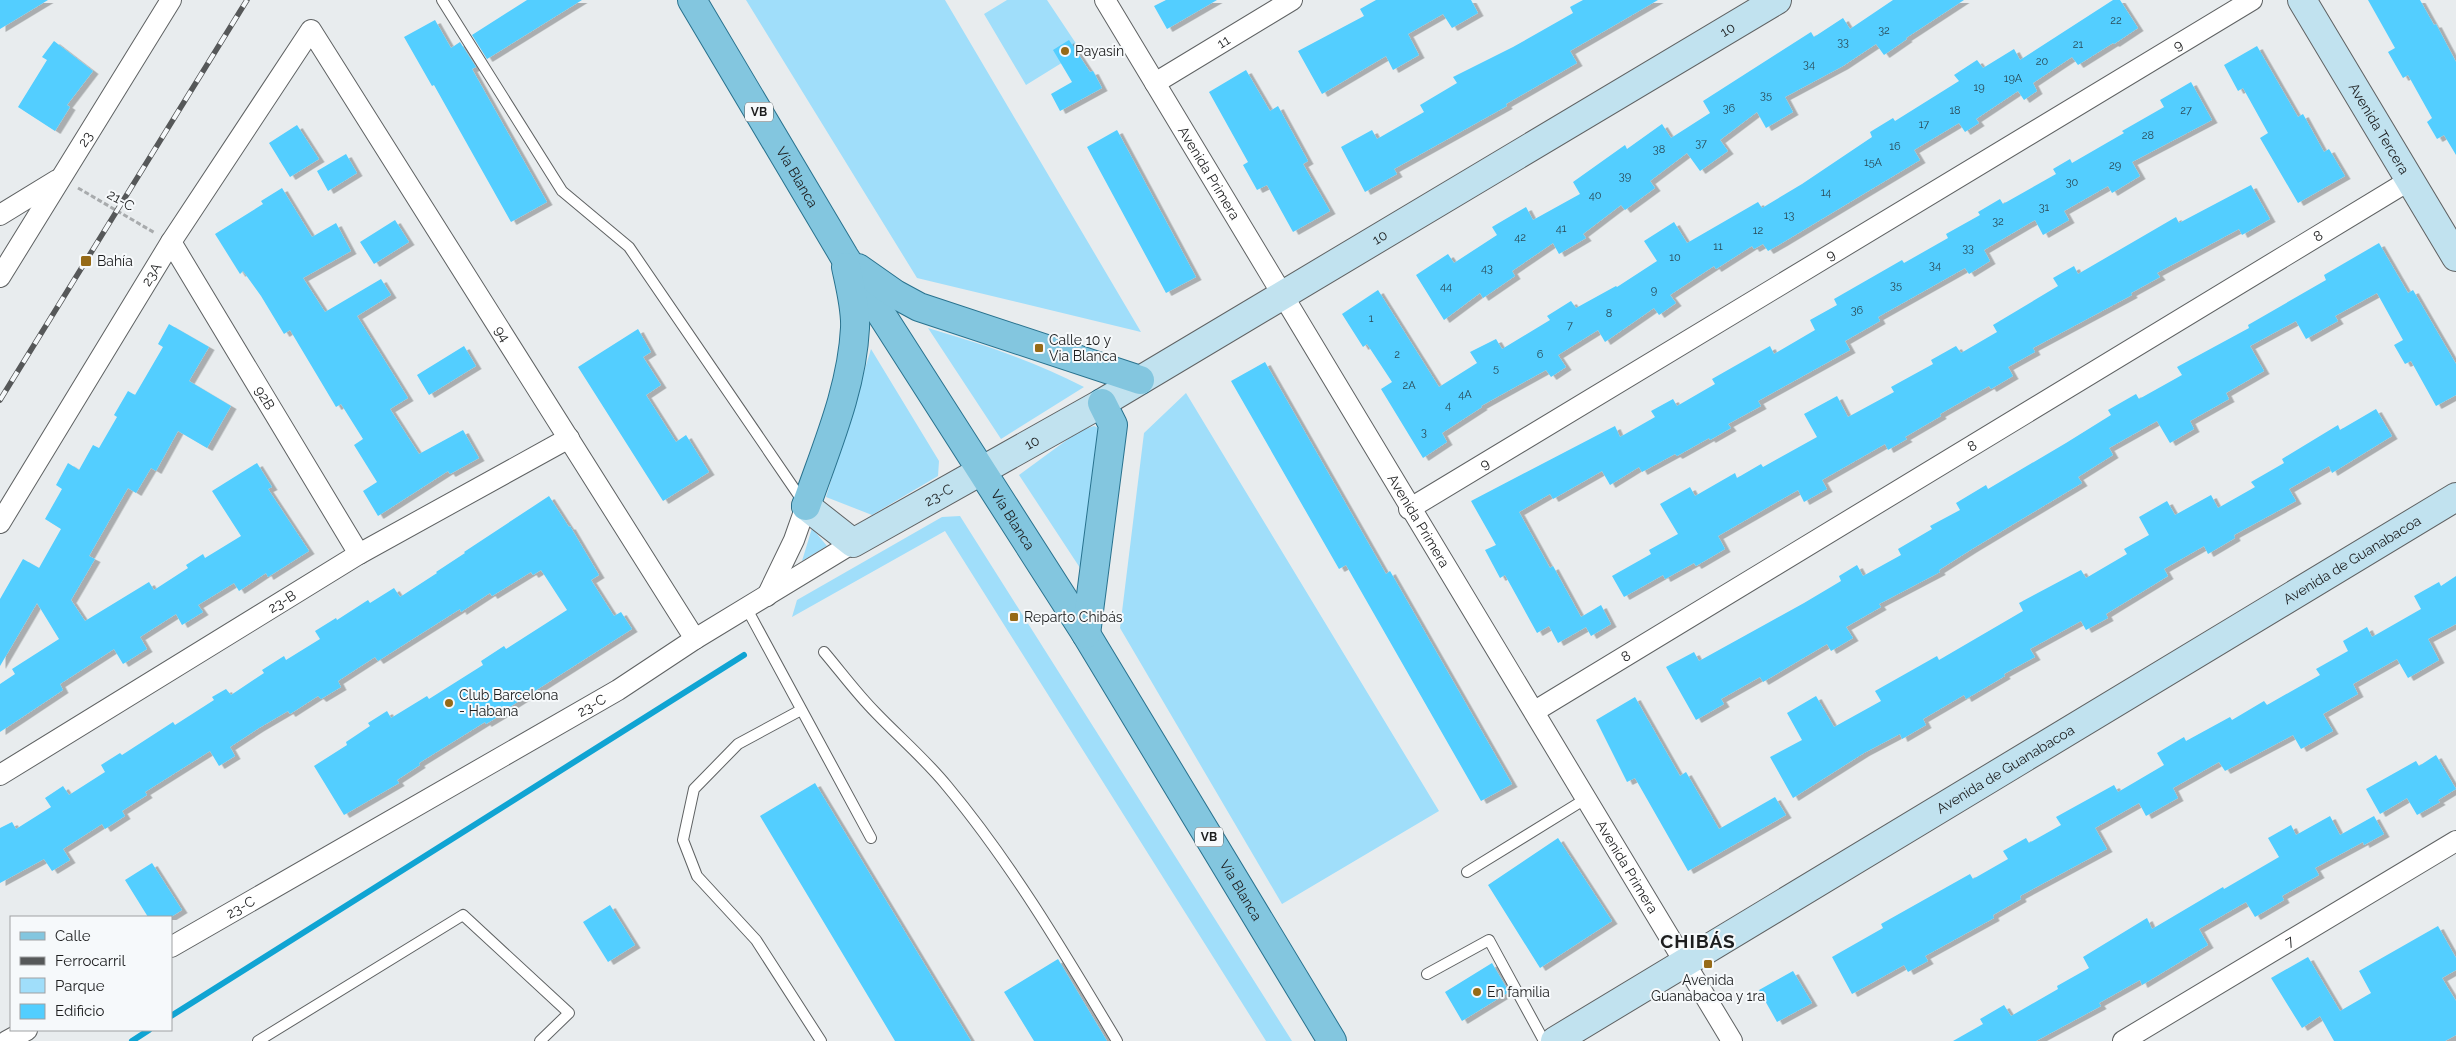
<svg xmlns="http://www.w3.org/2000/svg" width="2456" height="1041" font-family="Raleway,sans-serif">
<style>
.green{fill:#a0defa}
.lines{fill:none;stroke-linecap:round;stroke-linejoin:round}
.stream{stroke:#10a4d3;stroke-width:6}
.building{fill:#52ceff;filter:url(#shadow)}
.lane-casing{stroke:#5f6263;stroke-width:12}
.street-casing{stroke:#5f6263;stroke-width:22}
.secondary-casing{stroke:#5f6263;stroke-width:30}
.primary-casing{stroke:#29728e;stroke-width:30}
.path{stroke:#a8abad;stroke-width:3;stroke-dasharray:5 2.5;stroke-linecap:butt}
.lane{stroke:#fff;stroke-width:10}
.street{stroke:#fff;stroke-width:20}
.secondary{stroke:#c1e2ef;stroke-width:28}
.primary{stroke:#83c6df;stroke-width:28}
.rail-casing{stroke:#565859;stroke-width:5.5}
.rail{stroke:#f6f9fb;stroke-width:4;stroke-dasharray:11;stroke-linecap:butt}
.poi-dot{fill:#966a17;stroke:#f6f9fb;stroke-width:2}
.labels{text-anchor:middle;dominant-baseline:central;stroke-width:4;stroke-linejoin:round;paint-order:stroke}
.number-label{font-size:11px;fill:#2a4a57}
.shield{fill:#f6f9fb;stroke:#5e6061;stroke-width:1}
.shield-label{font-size:12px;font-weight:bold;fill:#1d1e1f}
.street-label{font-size:14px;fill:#1d1e1f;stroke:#f6f9fb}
.poi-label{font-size:14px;fill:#1d1e1f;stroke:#f6f9fb;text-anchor:start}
.district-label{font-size:19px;font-weight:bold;letter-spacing:1px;fill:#1d1e1f;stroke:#f6f9fb}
</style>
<defs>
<filter id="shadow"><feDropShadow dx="5.5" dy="3" stdDeviation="0" flood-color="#0004"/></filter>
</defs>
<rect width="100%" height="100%" fill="#e8ecee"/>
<path class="green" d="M746,0H945L1141,332L917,278Z
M1007,0H1047L1081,51L1026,85L984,14Z
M928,328C982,344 1034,361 1084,387L1001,439Z
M871,349L939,461L938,476L872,515L826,497Z
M1186,393L1439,811L1282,904L1120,628L1144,433Z
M1094,426L1101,429L1084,574L1019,475L1079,431Z
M960,516L1292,1041H1266L945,531L792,617L797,600L942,517Z
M812,528L827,546L802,561Z"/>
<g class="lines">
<path class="stream" d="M171,1016L744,655
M132,1041L149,1030"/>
</g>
<path class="building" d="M0,0H48L0,29Z
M527,0H582L487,59L472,35Z
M1166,0H1217L1167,29L1154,6Z
M1376,0H1471L1478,13L1452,28L1443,14L1408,34L1419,55L1393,70L1386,56L1322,94L1298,51L1364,16L1360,9Z
M1583,0H1658L1570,51L1577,63L1506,104L1507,106L1394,169L1397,174L1365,192L1341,147L1372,130L1377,139L1424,112L1420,105L1457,83L1453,77L1513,47L1573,13L1570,7Z
M1893,0H1964L1906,38L1907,39L1884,55L1876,44L1843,66L1785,97L1793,112L1766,128L1757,112L1720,140L1728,151L1700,171L1687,153L1650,181L1655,188L1625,210L1621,205L1583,234L1586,238L1559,254L1553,243L1512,271L1515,276L1483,298L1480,293L1444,320L1416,275L1448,254L1454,263L1497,235L1492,227L1526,207L1533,220L1580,194L1573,182L1625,145L1627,149L1662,124L1671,138L1710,113L1703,101L1811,32L1814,37L1843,18L1850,29Z
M2113,0H2120L2138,28L2114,44L2113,43L2078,65L2072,57L2033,83L2037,91L2024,100L2018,91L1976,119L1979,123L1965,132L1959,123L1914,150L1920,160L1782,243L1768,251L1763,244L1754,249L1752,246L1716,269L1714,266L1670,295L1676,303L1659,315L1654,308L1605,342L1598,330L1558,355L1566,367L1551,377L1546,370L1481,406L1482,407L1442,433L1447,442L1423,458L1381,389L1392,382L1367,344L1363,347L1342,314L1378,290L1439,387L1477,363L1470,352L1496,339L1502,349L1550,320L1547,316L1571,301L1576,308L1616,286L1617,287L1657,261L1644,241L1674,222L1687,243L1758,202L1762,208L1802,184L1872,137L1870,132L1893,118L1895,121L1959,81L1954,75L1977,60L1983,68L2014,49L2020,60Z
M2368,0H2420L2434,25L2436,24L2456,62V155L2444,135L2437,139L2427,122L2432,118L2408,75L2403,78L2388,52L2395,48Z
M435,20L451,48L460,42L476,67L472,69L547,202L511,222L434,85L432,86L404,37Z
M1069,40L1090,72L1093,71L1102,88L1060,111L1051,94L1072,82L1053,50Z
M54,41L93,71L67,105L70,107L55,131L18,107L47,60L42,57Z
M2257,46L2298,117L2303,114L2324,152L2329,149L2345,176L2298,203L2260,138L2268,133L2243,88L2238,91L2224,65Z
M1246,70L1270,111L1278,106L1308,161L1303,164L1330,211L1293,232L1267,185L1257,190L1243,165L1248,162L1209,92Z
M2191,82L2212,120L2132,162L2140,176L2112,193L2108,186L2064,211L2069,220L2043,235L2035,220L1984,250L1990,261L1969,274L1965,268L1878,317L1880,321L1845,341L1850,350L1758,401L1761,406L1728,424L1731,428L1710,440L1709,438L1677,456L1675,454L1642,472L1639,467L1610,485L1602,471L1553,499L1550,494L1519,512L1550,568L1553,566L1581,617L1601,605L1611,624L1591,636L1586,627L1558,643L1549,626L1537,633L1505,575L1500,578L1485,550L1496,545L1471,501L1615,426L1620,437L1655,417L1651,411L1673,399L1677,406L1715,384L1712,379L1770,346L1774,354L1815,330L1810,320L1837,305L1834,299L1902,260L1904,263L1948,238L1946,234L1980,215L1978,212L2000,199L2003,204L2056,174L2053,169L2070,159L2072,163L2124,133L2122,131L2164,107L2160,100Z
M297,125L319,159L290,177L269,143Z
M1117,130L1196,277L1166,293L1087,147Z
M346,154L357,173L328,191L317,171Z
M2251,185L2270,219L2242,235L2239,229L2157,273L2160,277L2131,293L2132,295L2033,348L2035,352L2008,367L2013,376L1991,389L1989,386L1940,414L1941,416L1905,437L1907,439L1888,450L1885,444L1822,480L1827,489L1804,502L1798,490L1718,536L1725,549L1696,566L1694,563L1665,579L1663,575L1624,597L1612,576L1651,554L1649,550L1678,534L1660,504L1690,487L1695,496L1735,473L1737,478L1761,464L1763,467L1817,437L1804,414L1837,396L1848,417L1894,392L1891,387L1933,364L1931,360L1956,346L1961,353L1997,332L1993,325L2058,286L2053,278L2074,266L2078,274L2176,217L2179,223Z
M282,188L312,237L336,223L351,251L303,278L325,312L381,279L391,295L357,316L408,398L390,409L419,454L463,430L479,458L450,474L448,471L378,516L363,491L377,482L354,445L363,439L341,404L336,407L290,330L284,334L261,296L243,271L240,274L215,234L263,204L261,201Z
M395,220L409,242L374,264L360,242Z
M2379,243L2408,293L2413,290L2456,364V395L2436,406L2411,361L2405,364L2394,345L2403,340L2377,293L2335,316L2338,321L2306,339L2296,321L2250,346L2264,371L2226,393L2229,399L2190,421L2194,429L2170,443L2157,421L2109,448L2113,455L2078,477L2082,483L1972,549L1939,570L1940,572L1879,604L1881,607L1846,627L1853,638L1831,651L1827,644L1763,682L1760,677L1721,699L1724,704L1696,720L1666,667L1694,652L1699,661L1804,603L1841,581L1839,576L1857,565L1863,576L1901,555L1898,549L1932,529L1930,526L1960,510L1956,503L1986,485L1988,489L2066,443L2111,415L2108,410L2136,394L2139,399L2182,375L2177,367L2249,328L2248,325L2326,280L2324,275Z
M169,324L209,347L189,381L231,406L207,448L178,431L156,471L151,468L136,493L128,488L89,556L95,559L71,600L85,621L149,582L154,590L188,568L186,565L203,554L205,558L241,536L212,491L257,463L272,487L268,489L309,551L268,577L266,573L239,591L234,583L198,605L203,612L182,625L176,614L140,637L147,649L123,664L114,649L60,684L63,690L0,732V684L15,674L12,669L59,639L37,603L0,666V599L23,559L39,568L61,529L45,519L62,489L56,485L68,463L79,470L93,445L99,448L117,417L114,415L128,391L135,395L163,347L158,344Z
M638,329L651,352L643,357L661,385L646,395L676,442L686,435L709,472L663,501L578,367Z
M464,346L476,366L429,395L417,375Z
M1265,362L1386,574L1390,571L1512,784L1481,801L1346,565L1339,569L1231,381Z
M2376,409L2392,436L2332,473L2329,466L2289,489L2296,501L2234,535L2235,538L2208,554L2204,546L2164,569L2168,576L2106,614L2108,618L2086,630L2081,621L2030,649L2035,657L2004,674L2005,676L1966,699L1964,695L1923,719L1926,725L1902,739L1900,734L1864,753L1793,798L1770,757L1802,740L1787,713L1816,696L1834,727L1881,701L1875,691L1937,656L1939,660L2023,611L2019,603L2081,570L2086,578L2127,554L2124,549L2149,535L2139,517L2167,501L2175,515L2211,495L2218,508L2255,487L2251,482L2284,463L2282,459L2338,425L2340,430Z
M549,496L569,527L570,526L599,575L591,580L614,616L621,612L632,629L505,710L506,712L486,724L485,722L419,763L420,765L397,780L399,783L344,815L314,766L347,745L346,742L370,726L368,723L387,711L391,718L427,696L429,699L483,665L481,661L504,646L506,649L567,610L541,570L533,575L531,572L492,596L490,593L461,612L460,609L378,661L375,657L338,681L341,687L321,699L318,696L290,714L288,711L259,728L230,747L235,756L219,766L210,751L145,792L147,795L122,811L125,816L105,829L102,824L63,849L70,860L52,871L44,859L0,883V828L12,822L16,829L51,807L45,798L63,786L69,795L105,772L101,765L120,753L122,755L173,722L175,725L214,700L212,697L226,689L231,695L264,673L262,670L284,656L286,660L320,639L315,631L336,618L337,620L368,600L370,603L394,588L400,597L437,573L436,572L465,553L464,552Z
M2456,576V624L2428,639L2439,660L2408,678L2397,659L2353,684L2358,694L2323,714L2333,731L2301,749L2293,735L2225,771L2219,762L2173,788L2178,798L2146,816L2139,803L2095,828L2107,849L2020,896L2021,899L1993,915L1994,918L1925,956L1928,961L1908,972L1904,965L1852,994L1832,957L1883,928L1881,924L1970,874L1973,879L2008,859L2003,851L2026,838L2029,843L2061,825L2056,817L2114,785L2118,792L2164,765L2157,753L2184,737L2186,741L2230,717L2232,720L2264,701L2267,705L2320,675L2316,669L2348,651L2343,641L2367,627L2372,637L2421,609L2414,596L2439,582L2441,586Z
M1635,697L1680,776L1686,772L1719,829L1775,797L1786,815L1688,871L1635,778L1627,782L1596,720Z
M2436,755L2456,789L2438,800L2440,802L2417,815L2407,798L2380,814L2366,789L2416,761L2419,766Z
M815,783L971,1041H895L760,816Z
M2330,816L2340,835L2374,816L2384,834L2364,845L2363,842L2315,868L2319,875L2282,896L2284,900L2255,917L2246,902L2199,929L2208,945L2142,985L2140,980L2099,1003L2101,1006L2036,1041H1953L1983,1024L1980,1019L2004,1005L2011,1016L2058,989L2057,986L2089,968L2083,957L2147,918L2152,929L2223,887L2224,889L2279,857L2268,838L2291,825L2296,835Z
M1558,838L1612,921L1540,968L1488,885Z
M152,863L182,910L171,917H148L125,880Z
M610,905L635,945L608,962L583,922Z
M2438,926L2456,958V970L2442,978L2456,1001V1035L2445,1041H2334L2320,1016L2302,1028L2271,978L2308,957L2340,1011L2371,993L2359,971Z
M1058,959L1107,1041H1034L1004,992Z
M1492,963L1509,992L1462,1021L1445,992Z
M1793,971L1812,1003L1777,1022L1759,990Z"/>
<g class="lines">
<g class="lane-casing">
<path id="lane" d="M442,0L562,191L629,247L804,503
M747,609L871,838
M824,652C841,672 857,694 876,713C899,737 926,760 947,786C1012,864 1065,954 1117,1041
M801,710L738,744L694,789L683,840L697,876L756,940L821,1041
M1467,872L1587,798
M1427,974L1489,940L1544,1041
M258,1041L463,915L569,1013L540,1041"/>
</g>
<g class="street-casing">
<g id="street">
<path id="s1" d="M1105,0L1732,1041"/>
<path id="s2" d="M1155,83L1292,0"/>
<path d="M0,215L57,180"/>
<path id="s3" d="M171,242L359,554"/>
<path id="s4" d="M0,277L171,0"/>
<path id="s5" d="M1409,509L2252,0"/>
<path id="s6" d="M0,523L171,242L311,30L695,639"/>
<path d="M767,596L794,540L806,506"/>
<path id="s7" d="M1535,711L2410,180"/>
<path id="s8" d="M0,775L359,554L569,438"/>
<path id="s9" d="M171,947L618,690L695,639L853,543"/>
<path d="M7,1041L27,1030"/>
<path id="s10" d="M2123,1041L2456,841"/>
</g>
</g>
<g class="secondary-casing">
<g id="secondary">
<path id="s11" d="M2302,0L2456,257"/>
<path id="s12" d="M806,506L853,543L1102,403L1777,0"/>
<path id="s13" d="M1555,1041L2456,497"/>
</g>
</g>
<g class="primary-casing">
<g id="primary">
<path id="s14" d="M692,0L844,256L1086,634L1332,1041"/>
<path d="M858,268L895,294L919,307L1140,380"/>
<path d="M806,506C826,448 852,389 855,328C856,309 850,286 846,267"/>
<path d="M1086,634L1113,425L1102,403"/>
</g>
</g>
<path class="path" d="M78,188L155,233"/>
<use href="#lane" class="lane"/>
<use href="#street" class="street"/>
<use href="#secondary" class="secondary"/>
<use href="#primary" class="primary"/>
<g class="rail-casing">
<path id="rail" d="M0,400L247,0"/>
</g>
<use href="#rail" class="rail"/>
</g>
<g class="poi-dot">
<circle cx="1065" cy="51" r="5"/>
<rect x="80" y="255" width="12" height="12" rx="2.5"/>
<rect x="1034" y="343" width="10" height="10" rx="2.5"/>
<rect x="1009" y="612" width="10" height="10" rx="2.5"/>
<circle cx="449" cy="703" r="5"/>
<rect x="1703" y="959" width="10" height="10" rx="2.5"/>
<circle cx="1477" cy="992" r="5"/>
</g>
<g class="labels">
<g class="number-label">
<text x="2116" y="20">22</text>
<text x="1884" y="30">32</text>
<text x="1843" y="42">33</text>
<text x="2078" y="44">21</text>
<text x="2042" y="61">20</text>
<text x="1809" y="64">34</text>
<text x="2013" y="78">19A</text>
<text x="1979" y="87">19</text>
<text x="1766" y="95">35</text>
<text x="1729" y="108">36</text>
<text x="1955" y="110">18</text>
<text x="2186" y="110">27</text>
<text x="1924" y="124">17</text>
<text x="2148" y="135">28</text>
<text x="1701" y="143">37</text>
<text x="1895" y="146">16</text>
<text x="1659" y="149">38</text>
<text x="1873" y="162">15A</text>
<text x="2115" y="165">29</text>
<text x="1625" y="176">39</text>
<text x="2072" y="182">30</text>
<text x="1826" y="192">14</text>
<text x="1595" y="195">40</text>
<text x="2044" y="207">31</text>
<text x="1789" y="215">13</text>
<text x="1998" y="221">32</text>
<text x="1561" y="228">41</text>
<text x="1758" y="230">12</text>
<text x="1520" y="237">42</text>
<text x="1718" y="246">11</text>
<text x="1968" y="248">33</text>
<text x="1675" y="257">10</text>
<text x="1935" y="265">34</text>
<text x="1487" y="268">43</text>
<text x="1896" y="285">35</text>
<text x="1446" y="286">44</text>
<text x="1654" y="290">9</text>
<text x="1857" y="310">36</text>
<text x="1609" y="313">8</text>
<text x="1371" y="318">1</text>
<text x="1570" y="325">7</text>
<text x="1397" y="354">2</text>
<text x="1540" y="354">6</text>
<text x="1496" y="368">5</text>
<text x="1409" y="385">2A</text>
<text x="1465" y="394">4A</text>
<text x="1448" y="405">4</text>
<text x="1424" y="432">3</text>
</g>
<g class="shield">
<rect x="745" y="102.5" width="28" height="19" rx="4"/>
<rect x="1195" y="827.5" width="28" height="19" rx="4"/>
</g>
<g class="shield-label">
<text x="759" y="112">VB</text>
<text x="1209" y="837">VB</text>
</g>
<g class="street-label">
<text stroke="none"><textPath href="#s12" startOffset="1074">10</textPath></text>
<text stroke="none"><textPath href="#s2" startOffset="80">11</textPath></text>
<text stroke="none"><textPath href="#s5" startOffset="898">9</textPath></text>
<text stroke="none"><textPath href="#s11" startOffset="150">Avenida Tercera</textPath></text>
<text stroke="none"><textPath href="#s4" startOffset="162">23</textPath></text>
<text stroke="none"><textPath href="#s1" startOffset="202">Avenida Primera</textPath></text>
<text stroke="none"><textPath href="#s14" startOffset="206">Vía Blanca</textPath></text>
<text transform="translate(121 200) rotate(30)">21-C</text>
<text stroke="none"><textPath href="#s7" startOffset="916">8</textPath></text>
<text stroke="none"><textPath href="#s12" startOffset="669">10</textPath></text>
<text stroke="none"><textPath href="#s5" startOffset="492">9</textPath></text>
<text stroke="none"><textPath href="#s6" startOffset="291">23A</textPath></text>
<text stroke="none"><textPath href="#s6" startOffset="942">94</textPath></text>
<text stroke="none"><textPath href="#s3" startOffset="182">92B</textPath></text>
<text stroke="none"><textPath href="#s12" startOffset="265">10</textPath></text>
<text stroke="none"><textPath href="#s7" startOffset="511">8</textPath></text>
<text stroke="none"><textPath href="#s5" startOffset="88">9</textPath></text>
<text stroke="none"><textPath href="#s12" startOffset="158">23-C</textPath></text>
<text stroke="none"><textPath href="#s14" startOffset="611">Vía Blanca</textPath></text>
<text stroke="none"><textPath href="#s1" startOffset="608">Avenida Primera</textPath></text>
<text stroke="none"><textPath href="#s13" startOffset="931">Avenida de Guanabacoa</textPath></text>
<text stroke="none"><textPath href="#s8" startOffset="331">23-B</textPath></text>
<text stroke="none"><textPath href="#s7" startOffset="106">8</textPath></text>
<text stroke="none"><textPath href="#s9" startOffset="485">23-C</textPath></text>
<text stroke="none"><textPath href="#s13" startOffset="526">Avenida de Guanabacoa</textPath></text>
<text stroke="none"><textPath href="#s1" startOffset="1012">Avenida Primera</textPath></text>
<text stroke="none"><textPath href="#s14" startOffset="1046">Vía Blanca</textPath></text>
<text stroke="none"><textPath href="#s9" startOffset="80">23-C</textPath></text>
<text stroke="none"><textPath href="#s10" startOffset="194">7</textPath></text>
</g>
<g class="poi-label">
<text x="1075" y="51">Payasin</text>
<text x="97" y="261">Bahía</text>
<text x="1049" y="340">Calle 10 y<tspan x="1049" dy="16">Via Blanca</tspan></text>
<text x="1024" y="617">Reparto Chibás</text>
<text x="459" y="695">Club Barcelona<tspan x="459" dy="16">- Habana</tspan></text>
<text x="1708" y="980" text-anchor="middle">Avenida<tspan x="1708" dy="16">Guanabacoa y 1ra</tspan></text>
<text x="1487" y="992">En familia</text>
</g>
<g class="district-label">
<text x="1698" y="941">CHIBÁS</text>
</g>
</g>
<rect x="10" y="916" width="162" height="115" fill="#f6f9fb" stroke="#9fa1a3"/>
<rect x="20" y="932" width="25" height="8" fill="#83c6df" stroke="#9fa1a3"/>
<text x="55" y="941" font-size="15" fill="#1d1e1f">Calle</text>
<rect x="20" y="957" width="25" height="8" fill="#565859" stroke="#9fa1a3"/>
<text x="55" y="966" font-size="15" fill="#1d1e1f">Ferrocarril</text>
<rect x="20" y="978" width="25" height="15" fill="#a0defa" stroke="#9fa1a3"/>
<text x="55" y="991" font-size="15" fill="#1d1e1f">Parque</text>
<rect x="20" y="1004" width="25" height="15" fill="#52ceff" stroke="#9fa1a3"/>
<text x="55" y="1016" font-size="15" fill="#1d1e1f">Edificio</text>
</svg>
